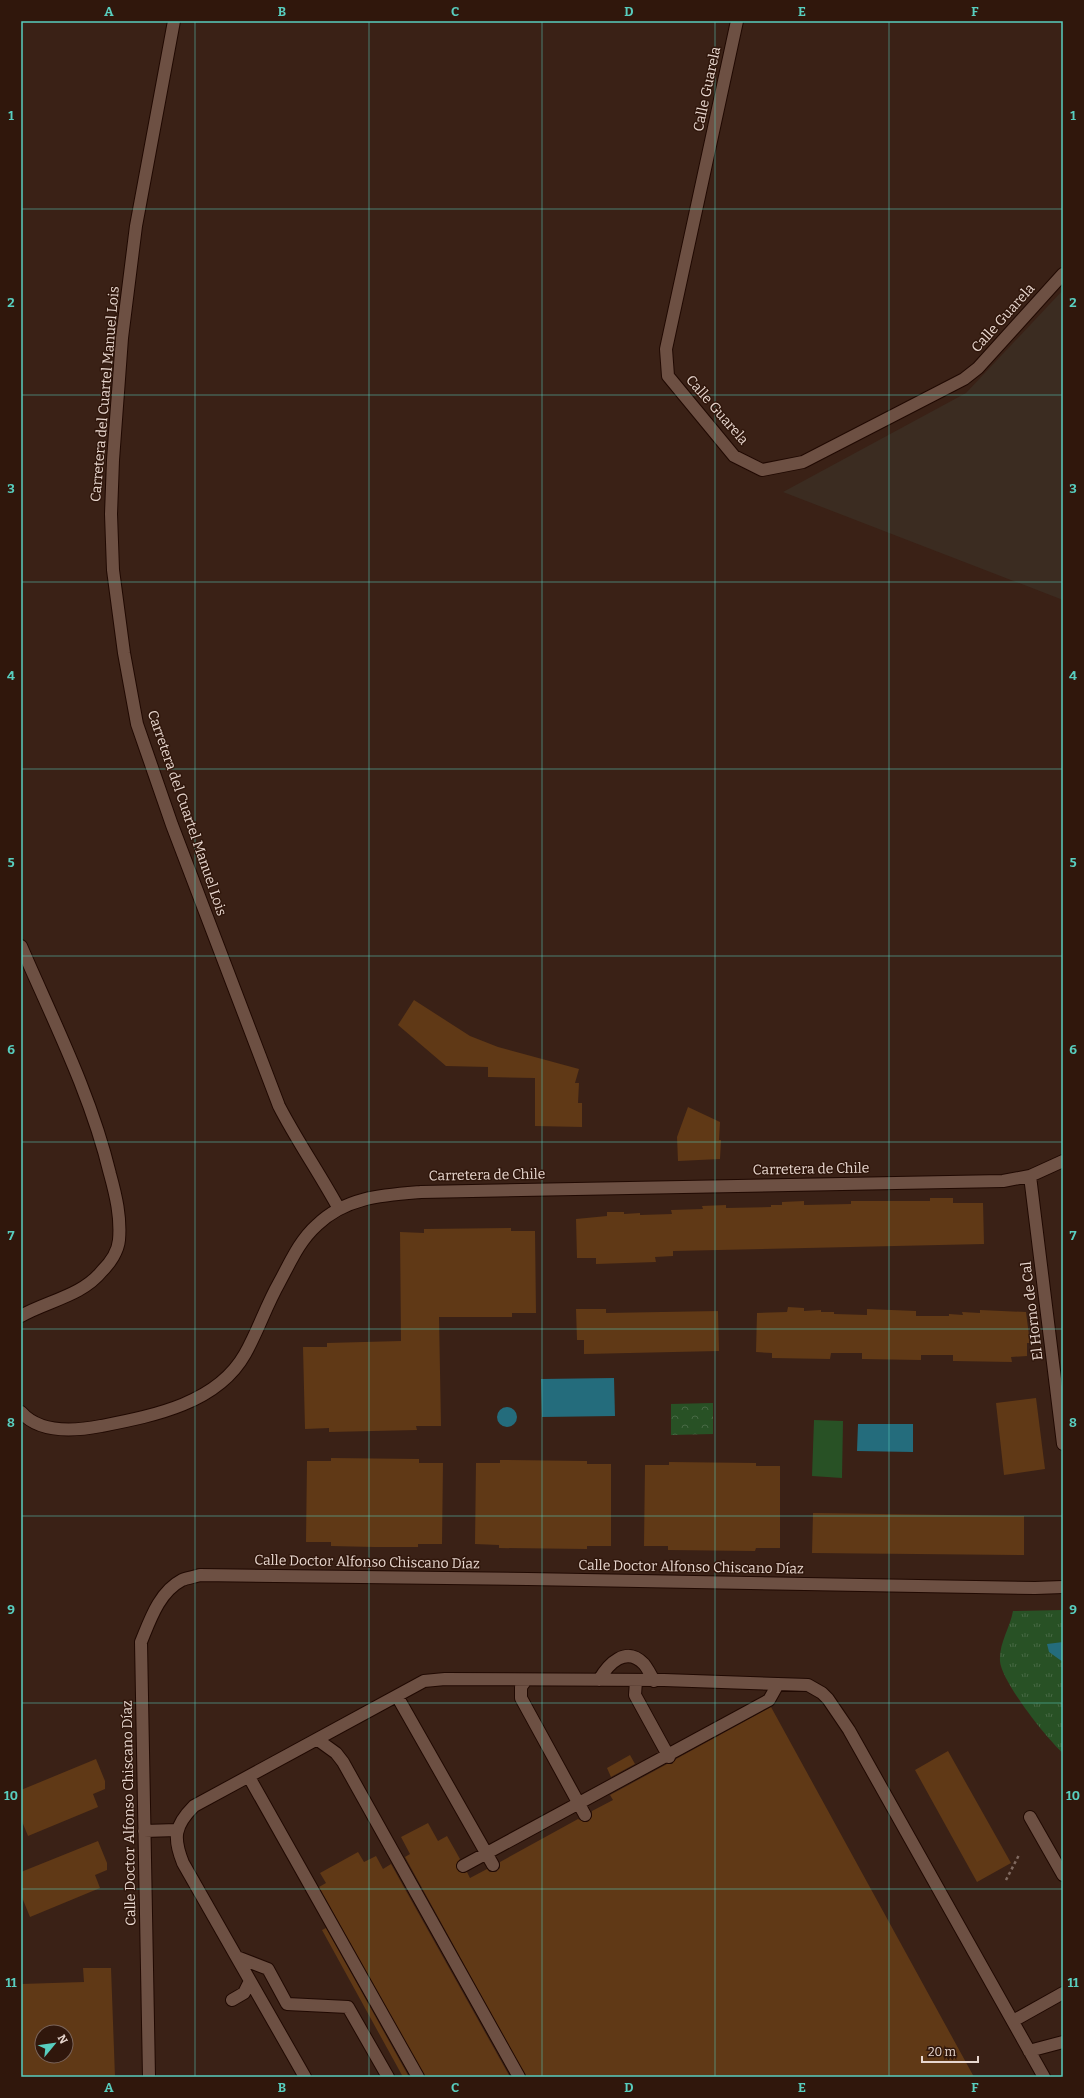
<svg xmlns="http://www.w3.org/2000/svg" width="1084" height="2098" font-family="Bitter,serif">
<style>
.industrial{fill:#3b2c21}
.grass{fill:url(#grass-tufts)}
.forest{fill:url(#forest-crowns)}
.garden{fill:#285125}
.water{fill:#246c7c}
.building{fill:#603916;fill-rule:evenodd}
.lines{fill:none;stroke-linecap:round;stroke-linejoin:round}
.minor-casing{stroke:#200902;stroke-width:14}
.path{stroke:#7f695f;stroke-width:2.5;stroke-dasharray:3 3;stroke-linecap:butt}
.minor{stroke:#6d5043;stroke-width:12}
.grid{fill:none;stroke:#58cebf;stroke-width:1;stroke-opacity:0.55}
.labels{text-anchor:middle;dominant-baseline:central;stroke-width:3;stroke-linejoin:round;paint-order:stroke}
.street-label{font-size:14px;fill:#e8d7cf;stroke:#30170c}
.neatline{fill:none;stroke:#58cebf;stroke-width:1.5}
.grid-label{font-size:13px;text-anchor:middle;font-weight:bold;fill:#58cebf}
</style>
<defs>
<pattern id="grass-tufts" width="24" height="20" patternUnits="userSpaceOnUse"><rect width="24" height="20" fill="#285125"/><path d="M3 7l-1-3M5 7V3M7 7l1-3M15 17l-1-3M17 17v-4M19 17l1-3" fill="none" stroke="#476944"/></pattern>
<pattern id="forest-crowns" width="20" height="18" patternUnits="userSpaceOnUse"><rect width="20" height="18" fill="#285125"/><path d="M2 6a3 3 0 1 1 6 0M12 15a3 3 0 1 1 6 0" fill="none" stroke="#476944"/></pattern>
</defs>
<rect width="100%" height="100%" fill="#3a2116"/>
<path class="industrial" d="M1063,290V600L783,492L966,393Z"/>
<path class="grass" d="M1063,1610V1753C1047,1739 1001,1681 1000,1661C999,1643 1010,1628 1013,1611Z"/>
<path class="forest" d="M713,1403V1434L671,1435V1404Z"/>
<path class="garden" d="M814,1420L843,1421L842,1478L812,1476Z"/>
<path class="water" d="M614,1378L615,1416L542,1417L541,1379Z
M497 1417a10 10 0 1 1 20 0a10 10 0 1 1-20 0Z
M858,1424H913V1452L857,1451Z
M1063,1642V1662L1049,1652L1047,1644Z"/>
<path class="building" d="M414,1000L470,1036L498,1047L579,1069L575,1083H579L578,1103H582V1127L535,1126V1078L488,1077V1067L446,1066L398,1025Z
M688,1107L720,1122L719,1140H721L720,1159L678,1161L677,1137Z
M930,1198H953V1203H983L984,1244L673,1251V1256L655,1257L656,1262L596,1264V1258H577L576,1219L607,1216V1212H624V1214L640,1213V1215L672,1214L671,1210L703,1209L702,1206L726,1205V1208L771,1207V1205H782V1202L804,1201V1205L851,1204V1201H930Z
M511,1228V1231H535L536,1313H512V1317H439L441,1426H416L417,1430L329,1432V1428L305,1429L303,1347H327V1343L401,1341L400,1232L424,1233V1229Z
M788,1307L804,1308V1311L821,1310V1312H834V1314L867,1315V1309L916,1311V1316H949V1314L963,1315L962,1312L980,1313V1310L1026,1312L1030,1343H1027V1356L1011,1357L1012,1362L953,1361V1355H921V1360L862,1359V1353H831L830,1359L772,1358V1353L756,1352L757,1313L787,1312Z
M576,1309H606V1313L718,1311L719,1351L584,1354V1340H577Z
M1036,1398L1045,1469L1004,1475L996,1403Z
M331,1458L419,1459V1463H443L442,1544H418V1547H374L331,1546V1542H306L307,1461H331Z
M500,1460L587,1461V1464H611V1546H587V1549L499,1548V1545L475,1544L476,1463H500Z
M669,1462L756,1463V1466H780V1548H756L755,1551L668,1550V1546H644L645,1465H669Z
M813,1513L1024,1516V1555L812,1553Z
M771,1707L974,2077H526L405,1857L410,1854L401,1837L428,1823L438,1841L447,1836L460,1859L456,1865L459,1872H467L470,1878L487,1869L490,1872H496L500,1868V1862L578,1819L584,1822L589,1821L592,1816V1811L613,1800L610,1795L667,1764H672L676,1759Z
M948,1751L1011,1863L977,1882L915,1770Z
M630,1755L635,1764L611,1777L607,1768Z
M96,1759L105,1781V1789L93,1794L98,1807L28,1836L21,1819V1790Z
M98,1841L107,1863V1870L95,1875L100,1888L30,1917L21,1895V1872Z
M358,1852L364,1862L376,1856L383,1869L391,1864L510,2077H425L319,1887L326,1883L320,1873Z
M326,1928L409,2077H403L322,1930Z
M83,1968H111L115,2077H23L21,1984L84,1982ZM42,2032H66V2056H42Z"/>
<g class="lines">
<g class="minor-casing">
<path id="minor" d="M174,21L136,226L122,338L113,460L111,514L113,570L124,653L137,724L172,825L279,1106C297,1141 320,1174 339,1209
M737,21L666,349L668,376L734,456L762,470L803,462L964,379L978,368L1063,274
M21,946C53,1020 91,1095 110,1174C116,1196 121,1217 119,1240C118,1251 110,1263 102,1271C82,1296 47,1301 21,1316
M1030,1176L1063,1444
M21,1412C40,1434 75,1431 101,1426C152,1416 217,1404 245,1354C258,1331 266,1306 279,1283C290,1263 299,1241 317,1225C346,1197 383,1195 421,1192L1003,1181L1030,1176L1063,1161
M526,1680L521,1687V1698L585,1815
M599,1680C608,1664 626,1645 644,1664C648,1669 651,1675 654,1681
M636,1681L635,1695L669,1757
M397,1696L493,1865
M318,1740L336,1753L343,1762L519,2077
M249,1777L418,2077
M1030,1817L1063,1875
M144,1831L177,1830
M463,1866L769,1700L778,1684
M237,1957L268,1969L287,2004L348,2007L388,2077
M232,2000L244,1993L250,1981
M1013,2021L1063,1993
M1029,2051L1063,2042
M149,2077L141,1642C150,1620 159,1592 182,1580C187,1578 194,1577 200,1575L528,1579L1035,1588L1063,1587
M305,2077L183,1863C173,1838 174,1826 194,1806L424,1681L445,1679L664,1680L808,1685L822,1693L828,1699L849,1730L1044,2077"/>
</g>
<path class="path" d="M1006,1880L1019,1855"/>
<use href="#minor" class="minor"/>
</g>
<path class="grid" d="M195,21V2077M369,21V2077M542,21V2077M715,21V2077M889,21V2077M21,209H1063M21,395H1063M21,582H1063M21,769H1063M21,956H1063M21,1142H1063M21,1329H1063M21,1516H1063M21,1703H1063M21,1889H1063"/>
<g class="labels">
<g class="street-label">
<text transform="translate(707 89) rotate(-78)">Calle Guarela</text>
<text transform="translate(1003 318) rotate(-48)">Calle Guarela</text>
<text transform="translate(105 394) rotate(-85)">Carretera del Cuartel Manuel Lois</text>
<text transform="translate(717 410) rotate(49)">Calle Guarela</text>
<text transform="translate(187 813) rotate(71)">Carretera del Cuartel Manuel Lois</text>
<text transform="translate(811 1169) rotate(-1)">Carretera de Chile</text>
<text transform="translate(487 1175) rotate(-1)">Carretera de Chile</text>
<text transform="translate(1032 1311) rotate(-97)">El Horno de Cal</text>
<text transform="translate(367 1562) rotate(1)">Calle Doctor Alfonso Chiscano Díaz</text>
<text transform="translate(691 1567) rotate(1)">Calle Doctor Alfonso Chiscano Díaz</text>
<text transform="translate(129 1813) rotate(-91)">Calle Doctor Alfonso Chiscano Díaz</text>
</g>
</g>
<rect width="1084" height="2098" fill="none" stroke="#30170c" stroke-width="44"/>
<g transform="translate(54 2044) rotate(61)"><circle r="19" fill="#30170c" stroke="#7a645a"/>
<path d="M0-3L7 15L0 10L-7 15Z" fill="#58cebf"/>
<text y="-6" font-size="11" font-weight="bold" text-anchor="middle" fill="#e8d7cf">N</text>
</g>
<path d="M922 2056v6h56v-6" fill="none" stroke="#e8d7cf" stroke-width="2"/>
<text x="928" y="2056" font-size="12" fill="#e8d7cf" stroke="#30170c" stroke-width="3" paint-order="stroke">20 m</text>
<rect x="22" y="22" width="1040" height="2054" class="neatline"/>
<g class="grid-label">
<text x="109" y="16">A</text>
<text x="282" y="16">B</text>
<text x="455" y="16">C</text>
<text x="629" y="16">D</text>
<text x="802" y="16">E</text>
<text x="975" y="16">F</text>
<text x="11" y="120">1</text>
<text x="1073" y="120">1</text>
<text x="11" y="307">2</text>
<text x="1073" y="307">2</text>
<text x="11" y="493">3</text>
<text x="1073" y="493">3</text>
<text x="11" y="680">4</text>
<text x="1073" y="680">4</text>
<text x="11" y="867">5</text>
<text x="1073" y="867">5</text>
<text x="11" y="1054">6</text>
<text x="1073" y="1054">6</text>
<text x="11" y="1240">7</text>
<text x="1073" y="1240">7</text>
<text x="11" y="1427">8</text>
<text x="1073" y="1427">8</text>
<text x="11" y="1614">9</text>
<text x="1073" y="1614">9</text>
<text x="11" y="1800">10</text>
<text x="1073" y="1800">10</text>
<text x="11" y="1987">11</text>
<text x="1073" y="1987">11</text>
<text x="109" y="2092">A</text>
<text x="282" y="2092">B</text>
<text x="455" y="2092">C</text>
<text x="629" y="2092">D</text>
<text x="802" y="2092">E</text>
<text x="975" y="2092">F</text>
</g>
</svg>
